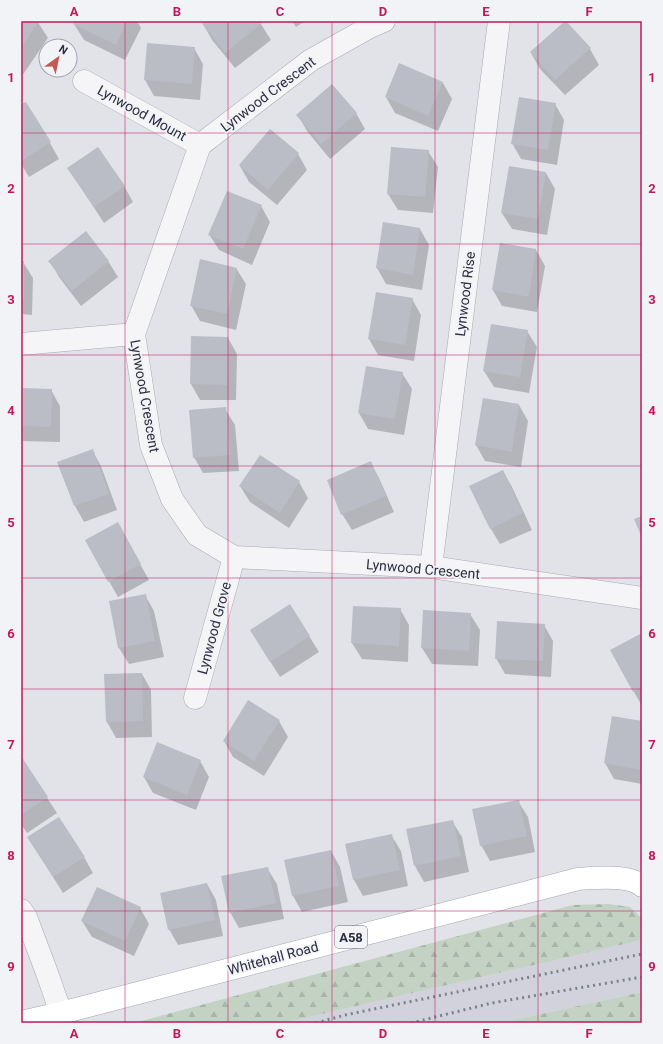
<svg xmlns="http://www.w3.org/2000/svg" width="663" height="1044" font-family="Roboto,sans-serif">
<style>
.built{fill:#d1d2db}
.forest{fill:url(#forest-firs)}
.shadow{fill:#0003}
.building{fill:#babcc6}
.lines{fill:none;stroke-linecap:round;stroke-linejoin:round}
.minor-casing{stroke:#a8a9b3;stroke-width:23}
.primary-casing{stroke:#a3a5b4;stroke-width:23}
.minor{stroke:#f5f5f8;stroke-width:22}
.primary{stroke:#fff;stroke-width:22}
.rail{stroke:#7d8091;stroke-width:3;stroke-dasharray:2 4;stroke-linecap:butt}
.grid{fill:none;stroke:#c2185b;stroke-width:1;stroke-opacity:0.55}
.labels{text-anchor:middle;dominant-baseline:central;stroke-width:3.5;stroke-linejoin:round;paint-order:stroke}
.shield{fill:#f2f3f7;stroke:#676977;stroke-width:1}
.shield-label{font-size:13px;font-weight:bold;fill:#2c2e40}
.street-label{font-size:14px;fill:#2c2e40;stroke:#f2f3f7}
.neatline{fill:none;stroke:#c2185b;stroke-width:1.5}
.grid-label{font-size:13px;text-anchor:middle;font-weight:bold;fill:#c2185b}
</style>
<defs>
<pattern id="forest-firs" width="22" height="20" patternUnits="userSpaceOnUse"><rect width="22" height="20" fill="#c4d2c4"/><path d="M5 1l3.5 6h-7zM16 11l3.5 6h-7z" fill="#a9b5a9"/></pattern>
</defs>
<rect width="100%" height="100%" fill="#e2e3e9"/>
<path class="built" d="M642,940V992L500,1023H283Z"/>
<path class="forest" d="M608,904L630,907L642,918V940L283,1023H134L573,905Z
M642,992V1021L634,1023H500Z"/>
<path class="shadow" d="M21,21H37L48,38L22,76Z
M76,21H137L141,28L125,60L84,40L74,24Z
M206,21H259L271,40L235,68L212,40L203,24Z
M292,21H305L296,27Z
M194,48L203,64L200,100L154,96L145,80Z
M590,49L599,65L565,95L540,69L531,53Z
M443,83L452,99L438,131L395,113L386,97Z
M555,104L564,120L557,165L521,159L512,143Z
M21,106L50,143L59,159L29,177L21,164Z
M356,113L365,129L330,159L307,131L298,115Z
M428,151L438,167L433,213L398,210L388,194Z
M298,154L307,170L277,205L249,182L240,166Z
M68,168L124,186L133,202L104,223Z
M546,173L555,189L547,235L512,229L502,213Z
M261,206L270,222L252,265L219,250L209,234Z
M384,223L420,229L429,245L422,290L386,284L377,268Z
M500,244L536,250L545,266L537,312L502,306L493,290Z
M50,261H108L118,277L81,306L59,277Z
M21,262H23L33,278L32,315L21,314Z
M236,268L246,284L236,330L200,321L191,305Z
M412,299L421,315L414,361L378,355L369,339Z
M527,331L537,347L529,393L494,387L484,371Z
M228,338L237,354L236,400H200L191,384Z
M402,373L412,389L404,435L368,429L359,413Z
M21,389L51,390L60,406V442L21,441Z
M483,399L519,405L528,421L521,467L485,461L476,445Z
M225,409L235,425L239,471L203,473L194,457Z
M92,450L101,466L117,510L84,522L75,506L59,462Z
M370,462L379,478L394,512L352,530L342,514Z
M503,471L512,487L532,530L500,544L491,529Z
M299,482L308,498L289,528L250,502L240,486Z
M126,539L149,580L118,597L109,581Z
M145,595L154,611L164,657L129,664L119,648Z
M400,609L409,625L408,662L362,659L352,643Z
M470,614L480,630L478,666L432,664L422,648Z
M544,625L553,641L551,677L505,674L496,658Z
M251,631L309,636L319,652L280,677Z
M642,634V706L634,692Z
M142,674L151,690L152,737L116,738L107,722Z
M613,717L642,722V784L614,779L605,763Z
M279,721L288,737L264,776L233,757L224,741Z
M21,758L57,813L27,833L21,824Z
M200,761L209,777L196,810L153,793L144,777Z
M518,801L528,817L535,852L490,861L481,845Z
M452,821L462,837L469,872L424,882L415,866Z
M391,835L401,851L408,886L363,896L354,880L346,844Z
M331,851L340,867L348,902L302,912L293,896L286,860Z
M38,853L84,857L93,873L63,893Z
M267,868L277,884L284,919L239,928L230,912Z
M207,884L216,900L223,936L178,945L169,929Z
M140,908L149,924L134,956L92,937L82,921Z"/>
<path class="building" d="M21,21H39L21,48Z
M75,21H127L116,45L73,24Z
M205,21H260L262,23L225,53L202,23Z
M565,21H566L591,48L555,80L530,52Z
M147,43L195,47L192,84L144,80Z
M399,63L443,82L428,116L385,97Z
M332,84L357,113L321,144L296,115Z
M519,97L556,103L548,150L511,144Z
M26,102L51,142L21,161V104Z
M270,129L299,153L268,190L239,165Z
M98,147L125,186L94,207L67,168Z
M391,147L429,150L425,197L387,194Z
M509,166L546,172L538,219L501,213Z
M227,191L262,205L243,249L208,235Z
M383,222L420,228L413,275L376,268Z
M86,231L109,261L72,291L48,261Z
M500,243L536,249L529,297L492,290Z
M200,259L237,268L227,314L190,306Z
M21,261H24V299H21Z
M376,292L413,298L405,345L368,339Z
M491,324L528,330L520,377L483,371Z
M191,336L228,337L227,385L190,384Z
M366,366L403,372L395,419L358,413Z
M21,388L52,389L51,427L21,426Z
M483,398L519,404L512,452L475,445Z
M226,407L230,455L193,458L189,410Z
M93,449L109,494L74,506L57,462Z
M260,455L300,481L280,513L239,486Z
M371,461L386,496L341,515L327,480Z
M503,470L523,513L490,529L469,486Z
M642,516V538L634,519Z
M118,522L141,564L108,582L85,540Z
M146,594L155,641L118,648L109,601Z
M290,604L310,636L270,662L250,630Z
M353,606L401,608L399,646L351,643Z
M423,610L471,613L469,651L421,648Z
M497,621L545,624L543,661L495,659Z
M642,633V687L633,692L610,650Z
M142,673L143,721L106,722L104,674Z
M248,700L280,720L254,761L223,741Z
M612,716L642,721L641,770L604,763Z
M157,742L201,760L187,795L143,777Z
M21,756L48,797L21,815Z
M519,800L527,836L480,846L472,809Z
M59,817L85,857L53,877L27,837Z
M453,820L461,856L414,866L406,829Z
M392,834L400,870L353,880L345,844Z
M331,850L339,886L292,896L284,860Z
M268,867L276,903L229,913L221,876Z
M207,883L215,920L168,930L160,893Z
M97,887L141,907L125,941L81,921Z"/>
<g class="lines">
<g class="minor-casing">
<path id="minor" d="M384,21L370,27L311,60L200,145L134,334L151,445L172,499L197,535L234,557L431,567L642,598
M84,81L200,145
M21,344L134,334
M431,567L499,21
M195,698L234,557
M21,910L26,917L47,973L61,1013"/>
</g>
<g class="primary-casing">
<path id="primary" d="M21,1022L61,1013L578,879C595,878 629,874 642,886"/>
</g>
<use href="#minor" class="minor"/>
<use href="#primary" class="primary"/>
<path class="rail" d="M316,1023L345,1015L642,954
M411,1023L492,1003L642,977"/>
</g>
<path class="grid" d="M125,21V1023M228,21V1023M332,21V1023M435,21V1023M538,21V1023M21,133H642M21,244H642M21,355H642M21,466H642M21,578H642M21,689H642M21,800H642M21,911H642"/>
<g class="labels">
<rect class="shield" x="335" y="926" width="32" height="22" rx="3"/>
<g class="shield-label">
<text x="351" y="937">A58</text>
</g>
<g class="street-label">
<text transform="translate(268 94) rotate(-37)">Lynwood Crescent</text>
<text transform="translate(142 113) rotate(29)">Lynwood Mount</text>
<text transform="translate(465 294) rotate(-83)">Lynwood Rise</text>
<text transform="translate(145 396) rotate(80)">Lynwood Crescent</text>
<text transform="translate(423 569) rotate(5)">Lynwood Crescent</text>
<text transform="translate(214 628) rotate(-75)">Lynwood Grove</text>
<text transform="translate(273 958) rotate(-15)">Whitehall Road</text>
</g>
</g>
<rect width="663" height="1044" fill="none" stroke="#f2f3f7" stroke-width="44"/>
<g transform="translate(58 58) rotate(33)"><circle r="19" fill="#f2f3f7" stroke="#a3a4ae"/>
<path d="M0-3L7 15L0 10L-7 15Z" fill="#c25c53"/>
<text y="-6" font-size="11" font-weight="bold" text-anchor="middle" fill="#2c2e40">N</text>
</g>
<rect x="22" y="22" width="619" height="1000" class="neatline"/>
<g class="grid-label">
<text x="74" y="16">A</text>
<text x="177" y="16">B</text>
<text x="280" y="16">C</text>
<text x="383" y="16">D</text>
<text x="486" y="16">E</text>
<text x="589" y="16">F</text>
<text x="11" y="82">1</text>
<text x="652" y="82">1</text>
<text x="11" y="193">2</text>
<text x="652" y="193">2</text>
<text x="11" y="304">3</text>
<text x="652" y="304">3</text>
<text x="11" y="415">4</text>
<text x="652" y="415">4</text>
<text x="11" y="527">5</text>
<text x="652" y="527">5</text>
<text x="11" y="638">6</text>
<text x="652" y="638">6</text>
<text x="11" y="749">7</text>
<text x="652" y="749">7</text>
<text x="11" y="860">8</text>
<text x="652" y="860">8</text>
<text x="11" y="971">9</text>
<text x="652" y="971">9</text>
<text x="74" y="1038">A</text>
<text x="177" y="1038">B</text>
<text x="280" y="1038">C</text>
<text x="383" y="1038">D</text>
<text x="486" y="1038">E</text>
<text x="589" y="1038">F</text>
</g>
</svg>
